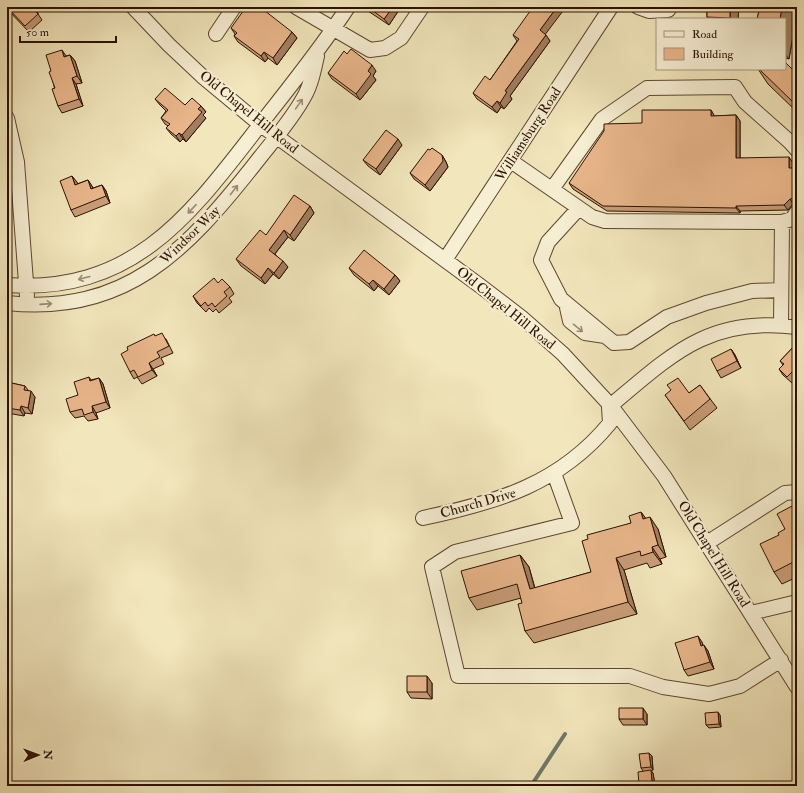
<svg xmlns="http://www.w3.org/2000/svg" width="804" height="793" font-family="'IM FELL Double Pica',serif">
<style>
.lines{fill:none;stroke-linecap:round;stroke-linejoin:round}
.stream{stroke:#6f7a68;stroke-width:4}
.minor-casing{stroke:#5d462f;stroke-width:16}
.minor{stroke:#f7efd3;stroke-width:14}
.wall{fill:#c89d78;stroke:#2b1100}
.shaded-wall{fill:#a37f61;stroke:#2b1100}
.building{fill:#e9b68b;stroke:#2b1100}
.oneway{stroke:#9b8b74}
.labels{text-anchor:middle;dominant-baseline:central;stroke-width:4;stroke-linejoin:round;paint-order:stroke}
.street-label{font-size:14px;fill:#2b1100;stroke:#f7efd3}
</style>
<rect width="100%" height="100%" fill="#f2e6bc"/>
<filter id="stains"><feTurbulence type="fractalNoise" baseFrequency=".005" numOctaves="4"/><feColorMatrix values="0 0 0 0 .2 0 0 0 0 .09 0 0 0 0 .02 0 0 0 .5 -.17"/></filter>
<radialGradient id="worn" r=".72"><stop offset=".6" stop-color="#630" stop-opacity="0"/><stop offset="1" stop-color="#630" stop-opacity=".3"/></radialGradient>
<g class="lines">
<path class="stream" d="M531,786L565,734"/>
<g class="minor-casing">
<path id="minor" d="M133,7L169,45L202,76L261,125L479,285L521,317L563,354L611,406L664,476L797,687
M296,7L370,50L385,48L401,38L422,7
M638,7L649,11L668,10L670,7
M216,34L234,7
M7,118L17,162L27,296
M511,161L592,217L605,221L782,222L792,219L797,212
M552,189L602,119L647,88L735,87L745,102L790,142L797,150
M579,208L548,242L541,260L561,299L614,343L629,342L667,317L706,303L752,291L780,290
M445,260L611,7
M7,285C144,295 200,200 274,107C300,74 325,42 348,7
M7,303C125,316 187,250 254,165C271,143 291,121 304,97C311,85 314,70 317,56
M566,303L570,321L585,333L605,336
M781,325L782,222
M554,473L572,523L455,552L432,567L458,676H630L663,687L709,694L740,686L781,660
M423,518C498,502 560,484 610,423L609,407C672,354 709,316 797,327
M707,543L785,493L797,492
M751,613L797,602"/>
</g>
<use href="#minor" class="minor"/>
</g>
<path class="wall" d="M7,7H37L38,14L42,20L29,32L7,9Z
M366,7H401L389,25L368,11Z
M707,7H739L738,19H708L707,17Z
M760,7H797V12L789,59L785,58V19H757Z
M231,28L292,32L297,38L277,65L268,58L265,62L238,42L234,36L235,34Z
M545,34L550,41L510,96L512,99L504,109L501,107L497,113L477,99L473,93L490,80L517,41L513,35Z
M347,54L376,71L373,76L376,80L360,100L332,79L328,73Z
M70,55L75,61L82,83L76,84L83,106L62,113L58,106L51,71L66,56Z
M758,69H785L797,74V112L768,84Z
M155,99L185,105L201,106L206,112L203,115L206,118L186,142L183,139L180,142L171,134L166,128L168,126L165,124L161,118L166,111L160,105Z
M711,110L714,116L736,115L740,121V158L793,163V168H797V204H793L788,210L740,211V213L607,211L573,189L569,183L642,123Z
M402,145L380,175L368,166L363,160Z
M430,150L442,155L446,162L448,167L430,191L414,179L410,173Z
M72,176L77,184L88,180L93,188L102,185L106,191L110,203L75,217L71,210Z
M310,206L314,213L294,241L288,237L275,254L288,267L279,279L273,274L265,284L241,266L236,259L266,235Z
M349,268L395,275L400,281L389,295L378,286L374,291L354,275Z
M218,283L230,287L234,294L229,298L232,302L219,313L216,309L213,312L209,308L206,312L197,303L193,296Z
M155,336L166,339L173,353L161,358L164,364L153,369L157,376L142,384L137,377L134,379L130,372Z
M797,343V379V378L792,383L783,375L779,369L783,365L780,361Z
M731,349L735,355L741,368L721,378L717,371Z
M89,377L91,380L99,378L103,384L110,408L96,413L98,419L88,421L84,416L75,418L70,412L78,395Z
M7,382L25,386L28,390L35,397L32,414L25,413L24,416L7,413Z
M700,385L717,408L690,430L665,395L689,393Z
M792,506L797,513V577L782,584L774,572L779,535L785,529Z
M641,512L645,518L658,529L666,557L660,559L662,564L650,568L647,563L624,570L637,614L534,643L525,631L522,603L521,598L477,610L469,598L520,555L529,567L535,588L591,572L588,539L631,523Z
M702,642L703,645L708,651L714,669L688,676L684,670Z
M432,683V699L411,698L407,692Z
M647,714V725H623L619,719Z
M720,715L721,727L709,728L706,725Z
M652,756L653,770L651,771L653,773L655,785L641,786L639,784L643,771L641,768Z"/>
<path class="shaded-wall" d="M34,7H37L38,14L34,10Z
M393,7H401L389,25L384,19Z
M557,7H566L544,36L540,30Z
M730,7H739L738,19H731L730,18Z
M782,7H797V12L789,59L785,54V19H780Z
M292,32L297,38L277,65L273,58Z
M546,35L550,41L510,96L512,99L504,109L500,103L505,91Z
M62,50L66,56L68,63L64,57Z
M264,52L268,58L265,62L261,56Z
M70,55L75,61L82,83L77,76Z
M372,65L376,71L373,76L376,80L360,100L356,94L368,71Z
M72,78L76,84L83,106L79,99Z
M497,101L501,107L497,113L492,107Z
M201,106L206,112L203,115L206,118L186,142L182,135L198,109Z
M711,110L714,115V121L711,116Z
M736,115L740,121V163L736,158Z
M179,133L183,139L180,142L176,136Z
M398,139L402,145L380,175L376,169Z
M442,155L446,162L448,167L430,191L425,185Z
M789,157L793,163V173L789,168Z
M72,176L77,182L80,191L75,185Z
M88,180L92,186L95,195L91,189Z
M102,185L106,191L110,203L106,196Z
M790,199L793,204L788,210L784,205Z
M310,206L314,213L294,241L290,235Z
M736,206L740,211V213L736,208Z
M284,230L288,237L273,256L269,250Z
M283,261L288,267L279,279L274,273Z
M268,268L273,274L265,284L261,278Z
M395,275L400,281L389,295L384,289Z
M373,280L378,286L374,291L369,284Z
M731,349L735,355L741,368L737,361Z
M149,363L153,369L157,376L152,370Z
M99,378L103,384L110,408L106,402Z
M31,391L35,397L32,414L28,408Z
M21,406L25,413L24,416L20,410Z
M92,406L96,413L98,419L93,412Z
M641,512L650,524L643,519Z
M650,517L658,529L666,557L658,545Z
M652,547L660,559L662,564L653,552Z
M520,555L529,567L538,601L530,589Z
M616,558L624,570L637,614L628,602Z
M698,636L702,642L705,652L701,646Z
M704,645L708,651L714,669L710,662Z
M427,676L432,683V699L427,692Z
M643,708L647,714V725L643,719Z
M718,712L720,715L721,727L719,724Z
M649,753L652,756L653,770L651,767Z
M651,770L653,773L655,785L652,782Z"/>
<path class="building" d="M7,7H34V10L38,14L25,26Z
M246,7H260L292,32L273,58L264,52L261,56L234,36L237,33L231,28Z
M368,7H393L384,19Z
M533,7H557L540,30L546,35L505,91L507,92L500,103L497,101L492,107L473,93L485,76L490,80L519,39L513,35Z
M707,7H730V18L707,17Z
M760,7H782L780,19H757Z
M351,49L372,65L368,71L371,74L356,94L328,73L344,51L347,54Z
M62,50L64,57L70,55L77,76L72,78L79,99L58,106L52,89L55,88L49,72L51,71L46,55Z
M785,62L797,74V100L794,103L759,69H785Z
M165,88L185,105L192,98L201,106L198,109L202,112L182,135L179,133L176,136L166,128L170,124L161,118L168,110L155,99Z
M642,110H711V116L736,115V158L789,157V168H797V200L795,198L790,199L784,205L736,206V208L603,206L569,183L604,131V124L642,123Z
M386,130L398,139L376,169L363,160Z
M432,148L442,155L443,161L425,185L410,173L428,149L430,150Z
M72,176L75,185L88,180L91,189L102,185L106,196L71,210L60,181Z
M294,195L310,206L290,235L284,230L269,250L283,261L274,273L268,268L261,278L236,259L260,230L266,235Z
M364,250L395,275L384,289L373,280L369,284L349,268Z
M214,278L218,283L222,279L230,287L224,292L227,296L215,307L212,303L208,306L205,302L201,306L193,296Z
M162,333L169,346L157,352L160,357L149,363L152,370L138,377L134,370L130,372L121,354L128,350L127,347L154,334L155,336Z
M797,343V377L792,372L787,377L779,369L784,364L780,361Z
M731,349L737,361L717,371L711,359Z
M89,377L90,381L99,378L106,402L92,406L93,412L84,415L82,409L70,412L66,399L78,395L74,382Z
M678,378L689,393L700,385L710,399L684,421L665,395L671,390L667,385Z
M7,382L25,386L24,390L31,391L28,408L21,406L20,410L7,408Z
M792,506L797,516V560L774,572L760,544L779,535L778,533L785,529L777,514Z
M641,512L643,519L650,517L658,545L652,547L653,552L641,556L640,551L616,558L628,602L525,631L518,604L522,603L517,584L469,598L461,571L520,555L530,589L591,572L582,541L588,539L587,535L631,523L629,516Z
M698,636L701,646L704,645L710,662L684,670L675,643Z
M407,676H427V692H407Z
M619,708H643V719H619Z
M718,712L719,724L706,725L705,713Z
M649,753L651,767L641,768L639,754Z
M651,770L652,782L639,784L638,772Z"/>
<defs><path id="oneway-shaft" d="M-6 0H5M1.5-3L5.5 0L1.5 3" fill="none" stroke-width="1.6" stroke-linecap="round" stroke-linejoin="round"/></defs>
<g class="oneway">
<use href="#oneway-shaft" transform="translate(299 104) rotate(-55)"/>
<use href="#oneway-shaft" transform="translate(234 190) rotate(-52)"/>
<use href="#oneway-shaft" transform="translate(192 209) rotate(133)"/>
<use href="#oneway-shaft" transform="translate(84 278) rotate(165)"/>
<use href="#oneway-shaft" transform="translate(46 304) rotate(-4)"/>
<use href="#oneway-shaft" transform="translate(578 328) rotate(39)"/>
</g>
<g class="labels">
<g class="street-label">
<text transform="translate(249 112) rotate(39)">Old Chapel Hill Road</text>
<text transform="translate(528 134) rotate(-57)">Williamsburg Road</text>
<text transform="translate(190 235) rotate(-44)">Windsor Way</text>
<text transform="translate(506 308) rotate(39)">Old Chapel Hill Road</text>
<text transform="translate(478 503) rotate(-16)">Church Drive</text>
<text transform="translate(714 554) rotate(58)">Old Chapel Hill Road</text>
</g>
</g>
<rect width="804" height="793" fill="none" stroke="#f2e6bc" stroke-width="24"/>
<rect x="8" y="8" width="788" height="777" fill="none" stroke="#2b1100" stroke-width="2"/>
<rect x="12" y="12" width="780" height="769" fill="none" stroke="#2b1100"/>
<rect x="656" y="18" width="130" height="52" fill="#f7efd3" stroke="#a5967f"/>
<rect x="664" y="31" width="20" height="6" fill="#f7efd3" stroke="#a5967f"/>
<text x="692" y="38" font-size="12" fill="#2b1100">Road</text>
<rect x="664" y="48" width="20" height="12" fill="#e9b68b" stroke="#a5967f"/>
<text x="692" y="58" font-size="12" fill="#2b1100">Building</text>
<g transform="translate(38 755) rotate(89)" stroke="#f7efd3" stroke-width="3" paint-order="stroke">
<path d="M0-3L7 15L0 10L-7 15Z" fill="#2b1100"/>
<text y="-6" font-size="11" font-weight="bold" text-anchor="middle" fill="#2b1100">N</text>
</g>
<path d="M20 36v6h96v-6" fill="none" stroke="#2b1100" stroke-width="2"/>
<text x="26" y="36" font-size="12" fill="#2b1100" stroke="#f7efd3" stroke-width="3" paint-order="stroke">50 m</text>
<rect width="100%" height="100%" filter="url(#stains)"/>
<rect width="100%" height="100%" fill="url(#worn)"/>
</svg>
